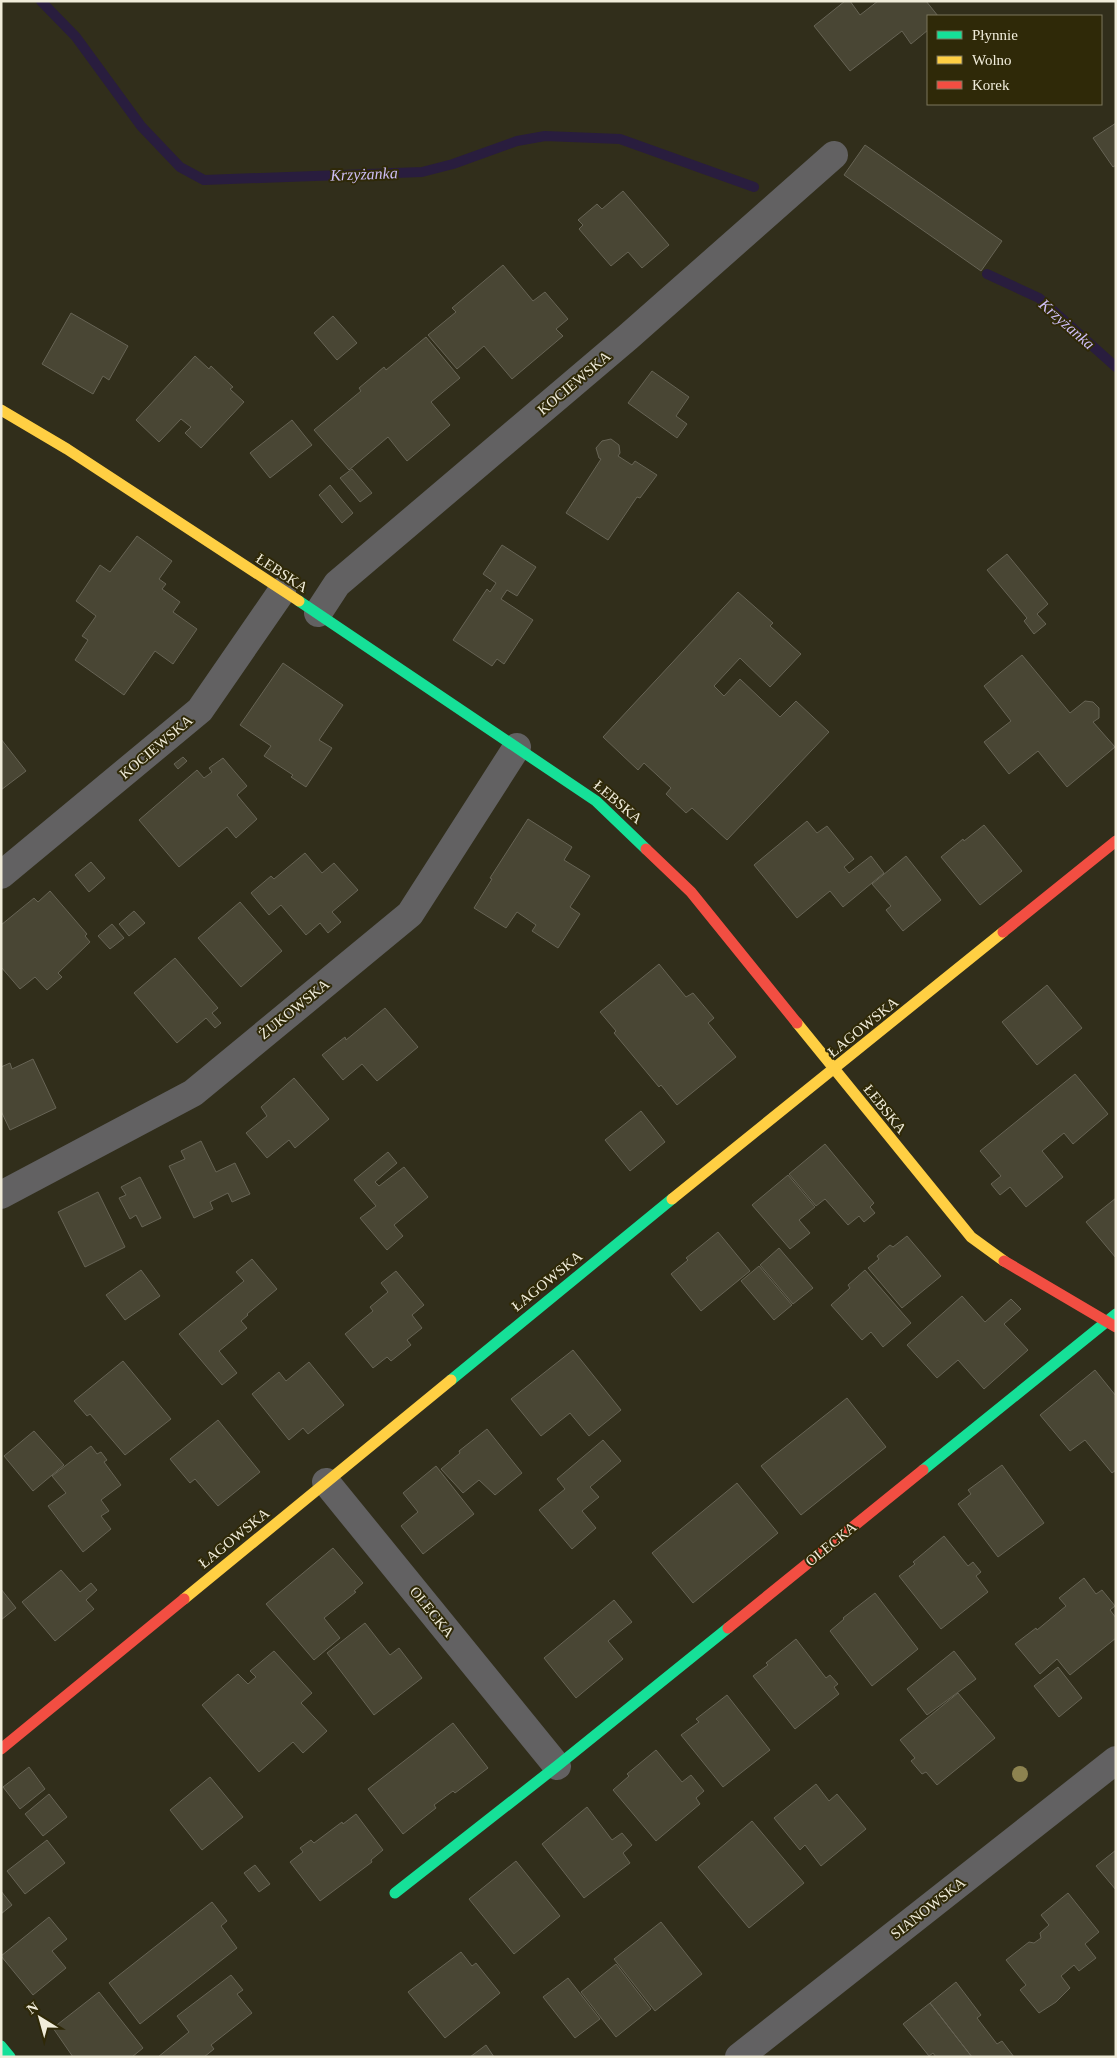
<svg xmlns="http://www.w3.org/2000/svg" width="1117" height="2058" font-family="Georgia,serif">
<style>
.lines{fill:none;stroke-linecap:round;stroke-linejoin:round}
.stream{stroke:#291d3e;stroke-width:10}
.building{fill:#494634;stroke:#676455}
.street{stroke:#626162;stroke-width:28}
.fast{stroke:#16e098;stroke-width:11}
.slow{stroke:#ffcf43;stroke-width:11}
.jam{stroke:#f24e42;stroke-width:11}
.tree{fill:#8d8350}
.labels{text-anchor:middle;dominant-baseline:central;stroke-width:4;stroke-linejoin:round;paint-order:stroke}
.street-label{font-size:15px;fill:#f0ecda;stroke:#2f2908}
.water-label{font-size:16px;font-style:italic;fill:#cebef6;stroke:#2f2908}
</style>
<rect width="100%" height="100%" fill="#312e1b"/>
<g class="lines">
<path class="stream" d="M41,1L76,37L141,126L180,167L204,180L422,172L453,164L517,141L545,136L620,139L754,187
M987,274L1039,298L1116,367"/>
</g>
<path class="building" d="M845,1H850L860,15L878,1H926L938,16H928V30L911,44L902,31L850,71L814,26Z
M1116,123V165L1113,167L1093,138Z
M865,145L1002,241L981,271L844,175Z
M623,191L669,245L642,268L628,252L611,266L579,229L583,225L578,220L597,204L602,209Z
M503,265L533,301L545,292L568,319L556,329L563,336L512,379L484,346L457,369L428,335L456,312L452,308Z
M71,313L128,346L109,380L103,376L93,394L42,364Z
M333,316L357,343L337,360L314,333Z
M426,337L460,378L431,402L450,425L407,461L388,437L349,470L314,430L361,391L359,388L384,367L386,370Z
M195,356L209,369L211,366L233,387L230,389L244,402L201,448L185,433L191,427L181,419L159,442L136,420Z
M652,371L689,397L676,416L687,424L677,438L628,403Z
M292,420L312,445L270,478L250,453Z
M611,439L619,445L620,453L618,456L632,465L635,461L657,475L640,498L637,497L608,540L566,513L601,459L599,458L596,448L602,441Z
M352,469L372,493L360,502L340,478Z
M330,485L353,513L342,523L319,495Z
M137,536L172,561L159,579L166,584L162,589L180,602L173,612L197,629L173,664L155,651L124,695L75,660L88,640L82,636L96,616L76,601L100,565L110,572Z
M502,545L536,567L517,596L507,590L501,599L533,620L504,664L497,659L492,666L453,640L487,589L490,592L496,583L483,574Z
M1007,554L1048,604L1037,614L1046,624L1034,634L1024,621L1027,618L987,570Z
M738,592L773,623L770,626L801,654L770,687L740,658L714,686L724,696L740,679L780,717L796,701L829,732L727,840L692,808L686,813L666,794L671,788L644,763L638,770L603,737Z
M1022,655L1070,713L1085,701L1093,702L1099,708V718L1093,722L1115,747L1067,787L1038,751L1009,774L984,742L1011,721L984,686Z
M283,663L343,705L319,740L332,748L306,787L291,777L293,775L264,756L271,746L240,725Z
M1,739L26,771L1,790Z
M183,757L187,761L178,769L174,764Z
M223,758L247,786L237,795L257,819L236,838L227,827L179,867L139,820L197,770L204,778L212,772L209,768Z
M528,819L572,847L564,860L590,876L570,907L580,914L558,948L532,931L536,925L517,912L506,928L474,908L492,879L490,878Z
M807,821L817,833L827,826L854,859L844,867L849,873L871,856L884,873L843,907L830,891L797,918L754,865Z
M984,825L1022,871L980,905L941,857L963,839L964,841Z
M305,853L322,873L334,863L358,890L332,912L341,922L328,933L320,923L306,935L281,905L269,915L251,893L271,876L274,879Z
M906,856L941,900L903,931L886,910L891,906L872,884Z
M91,862L105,878L89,892L75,875Z
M50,891L87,934L85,936L90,942L58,973L62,977L47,990L35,977L20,989L1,967V925L34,898L38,902Z
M240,902L282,951L241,987L198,938Z
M134,911L145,923L129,936L119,924Z
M112,924L124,938L110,949L98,936Z
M175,958L218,1008L212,1013L221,1023L215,1028L206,1018L177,1043L134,993Z
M659,964L686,997L693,993L714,1018L708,1023L736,1057L677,1105L661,1085L659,1087L614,1033L616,1031L600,1012Z
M1047,985L1082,1028L1037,1065L1002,1022Z
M385,1008L418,1047L377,1081L362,1064L343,1080L322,1055L345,1037L346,1040Z
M33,1059L56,1108L10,1130L1,1111V1067L10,1063L12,1069Z
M1075,1074L1108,1114L1073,1144L1064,1133L1042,1151L1063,1177L1026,1207L1010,1187L1000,1195L991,1184L1001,1176L980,1151Z
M294,1078L329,1119L295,1148L289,1140L267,1158L246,1133L267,1116L261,1107Z
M641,1111L665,1142L630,1171L605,1140Z
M201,1141L216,1172L235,1163L250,1194L232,1202L228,1193L210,1202L213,1209L194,1218L169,1166L185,1159L181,1151Z
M825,1144L874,1203L870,1207L875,1213L864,1222L859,1216L848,1225L825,1199L816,1206L789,1174Z
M388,1152L397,1163L375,1182L379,1186L404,1167L428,1197L394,1225L403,1236L387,1250L360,1218L376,1206L354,1180Z
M788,1175L815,1207L799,1220L810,1233L790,1249L752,1205Z
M140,1177L161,1218L142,1227L136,1215L130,1219L119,1198L126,1195L121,1187Z
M98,1192L125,1247L85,1267L58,1212Z
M1116,1198V1258L1086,1222Z
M718,1232L750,1271L701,1311L671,1274L688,1260L686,1258Z
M907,1236L941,1276L902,1308L868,1268L879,1259L877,1256L890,1245L893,1247Z
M779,1248L813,1288L793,1304L760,1265Z
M252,1259L277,1289L247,1314L248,1315L241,1321L247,1328L219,1351L237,1373L222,1385L179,1334L244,1281L236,1272Z
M759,1266L792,1305L774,1320L741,1281Z
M141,1270L160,1296L125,1320L106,1295Z
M865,1270L911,1323L883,1347L871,1332L862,1340L831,1305L850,1288L848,1285Z
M396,1271L424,1305L412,1315L422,1328L407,1340L411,1345L391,1361L387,1357L373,1368L345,1334L373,1311L370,1307L388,1292L381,1283Z
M962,1296L985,1322L1011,1299L1021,1309L1004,1324L1028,1350L984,1389L958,1360L937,1378L907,1345Z
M573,1350L621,1410L589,1436L570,1413L541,1436L511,1399Z
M123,1361L171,1419L125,1455L90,1414L87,1416L74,1401Z
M309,1362L344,1405L308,1434L303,1428L289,1440L252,1394L279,1372L286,1381Z
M1095,1370L1116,1396V1470L1112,1473L1085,1440L1070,1451L1040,1415Z
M847,1398L886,1447L801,1515L761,1466Z
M218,1420L260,1472L218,1506L195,1479L190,1483L170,1459Z
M487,1429L522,1473L495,1495L479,1480L463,1493L441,1469L460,1453L459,1451Z
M34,1431L64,1465L33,1491L4,1456Z
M603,1440L621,1461L590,1487L599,1497L582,1511L596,1528L572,1549L539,1510L565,1489L557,1479Z
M91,1446L97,1454L101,1452L107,1460L104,1462L121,1485L101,1500L109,1511L101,1516L111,1529L83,1552L48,1506L66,1493L52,1476Z
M1002,1465L1044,1523L998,1557L958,1504L971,1494L968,1490Z
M436,1466L474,1514L423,1554L401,1526L418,1512L403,1493Z
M737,1483L778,1533L693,1603L652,1553Z
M944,1536L968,1566L973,1562L981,1572L976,1576L988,1592L941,1629L899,1576L915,1564L913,1562Z
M333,1548L363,1583L354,1591L356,1592L324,1618L340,1638L314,1660L266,1604Z
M61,1570L80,1592L91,1583L97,1590L86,1600L94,1609L55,1641L22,1602Z
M1084,1578L1096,1594L1102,1590L1115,1606L1110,1610L1116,1618V1638L1070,1675L1057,1659L1040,1674L1015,1644L1036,1628L1037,1630L1066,1606L1059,1598Z
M1,1589L16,1608L1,1620Z
M875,1593L918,1649L872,1686L830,1631L844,1619L843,1618Z
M614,1600L632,1622L608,1641L623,1659L576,1698L544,1658Z
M365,1623L390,1655L399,1648L422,1678L374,1715L327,1653Z
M796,1639L826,1678L830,1675L838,1684L834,1687L839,1694L795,1729L753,1676L768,1665L766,1663Z
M274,1651L312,1693L301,1703L327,1731L303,1753L293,1742L259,1772L202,1705L238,1674L248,1684L256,1677L250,1671Z
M954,1651L976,1679L927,1715L907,1689Z
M1058,1667L1082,1698L1059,1717L1034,1686Z
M958,1693L995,1738L937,1785L926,1772L922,1774L911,1761L915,1758L900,1740Z
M727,1695L770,1750L723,1787L681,1735L699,1722L696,1719Z
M453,1723L488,1768L455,1793L453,1791L434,1805L436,1808L403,1834L368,1789Z
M656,1750L682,1782L691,1775L704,1791L696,1798L700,1804L656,1841L613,1790L629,1776L627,1774Z
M29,1767L45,1789L20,1809L3,1787Z
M210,1777L243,1817L202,1850L170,1810Z
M816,1784L829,1801L837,1794L866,1829L821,1866L805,1845L800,1850L774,1818Z
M49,1794L67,1817L43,1836L25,1814Z
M587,1807L612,1840L622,1833L632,1845L623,1853L630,1863L584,1898L542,1844Z
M356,1814L383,1850L371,1860L372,1862L320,1901L290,1862L303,1852L300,1848L311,1840L314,1843L342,1822L343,1824Z
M752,1821L804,1883L749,1928L698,1867Z
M47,1840L65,1863L25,1894L7,1871Z
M1116,1850V1890L1096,1866Z
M516,1861L560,1916L514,1954L469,1899Z
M255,1865L270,1884L259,1892L244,1873Z
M1,1891L12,1905L1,1914Z
M1068,1893L1099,1932L1085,1944L1096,1958L1079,1971L1074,1965L1061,1976L1070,1988L1056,2002L1039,2013L1020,1990L1026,1985L1006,1960L1029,1942L1034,1943L1041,1938L1040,1933L1049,1925L1041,1915Z
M212,1902L227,1921L221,1926L237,1948L140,2024L109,1983Z
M49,1917L67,1939L52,1951L66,1968L33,1995L1,1956Z
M661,1922L702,1974L655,2011L614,1959Z
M461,1952L472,1966L476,1963L500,1993L445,2038L408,1992Z
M616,1964L651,2009L616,2037L581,1992Z
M231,1975L243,1990L237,1994L252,2013L211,2045L214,2049L204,2057H158L189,2032L177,2016Z
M568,1978L600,2019L575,2038L543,1997Z
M956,1982L981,2015L977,2018L997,2044L1002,2041L1014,2057H972L930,2003Z
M99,1992L143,2048L132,2057H73L53,2028Z
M930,2003L972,2057H936L933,2053L929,2056L903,2024Z
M486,2045L494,2057H470Z"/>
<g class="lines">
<path class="street" d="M318,613L337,584L628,337L834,155
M1,875L200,710L282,591
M1,1195L193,1093L410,914L517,747
M326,1482L557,1766
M739,2057L1116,1760"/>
<path class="fast" d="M299,601L596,801L646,849
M451,1380L672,1199
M923,1470L1116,1314
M395,1893L557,1766L728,1628
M1,2046L10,2057"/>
<path class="slow" d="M1,410L67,449L299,601
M797,1023L971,1237L1004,1261
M672,1199L1003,932
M184,1599L451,1380"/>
<path class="jam" d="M646,849L691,892L797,1023
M1003,932L1116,841
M1004,1261L1116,1327
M728,1628L923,1470
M1,1749L184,1599"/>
</g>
<circle class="tree" cx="1020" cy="1774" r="8"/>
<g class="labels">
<g class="street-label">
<text transform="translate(574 383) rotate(-40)">KOCIEWSKA</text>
<text transform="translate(282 573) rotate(33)">ŁEBSKA</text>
<text transform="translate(156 747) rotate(-40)">KOCIEWSKA</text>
<text transform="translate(618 802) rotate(40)">ŁEBSKA</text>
<text transform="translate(294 1009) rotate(-39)">ŻUKOWSKA</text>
<text transform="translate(863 1027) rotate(-39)">ŁAGOWSKA</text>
<text transform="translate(885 1109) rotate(51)">ŁEBSKA</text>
<text transform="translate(547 1281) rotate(-39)">ŁAGOWSKA</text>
<text transform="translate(234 1538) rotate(-39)">ŁAGOWSKA</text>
<text transform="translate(831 1544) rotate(-39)">OLECKA</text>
<text transform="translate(432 1612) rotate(51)">OLECKA</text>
<text transform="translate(928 1908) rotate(-38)">SIANOWSKA</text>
</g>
<g class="water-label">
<text transform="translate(364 174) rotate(-2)">Krzyżanka</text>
<text transform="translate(1067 324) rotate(41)">Krzyżanka</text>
</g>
</g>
<rect width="1117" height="2058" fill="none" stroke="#f0ecda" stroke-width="5"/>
<rect x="927" y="15" width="175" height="90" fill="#2f2908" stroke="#7c775c"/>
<rect x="937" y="31" width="25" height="8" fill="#16e098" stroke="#7c775c"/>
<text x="972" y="40" font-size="15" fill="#f0ecda">Płynnie</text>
<rect x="937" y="56" width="25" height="8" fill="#ffcf43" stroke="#7c775c"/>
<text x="972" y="65" font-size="15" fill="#f0ecda">Wolno</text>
<rect x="937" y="81" width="25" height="8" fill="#f24e42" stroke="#7c775c"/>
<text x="972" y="90" font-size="15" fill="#f0ecda">Korek</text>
<g transform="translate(40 2018) rotate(323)" stroke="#2f2908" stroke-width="4" paint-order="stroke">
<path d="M0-4L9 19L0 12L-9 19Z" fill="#f0ecda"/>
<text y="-8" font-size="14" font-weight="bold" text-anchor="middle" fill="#f0ecda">N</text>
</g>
</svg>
